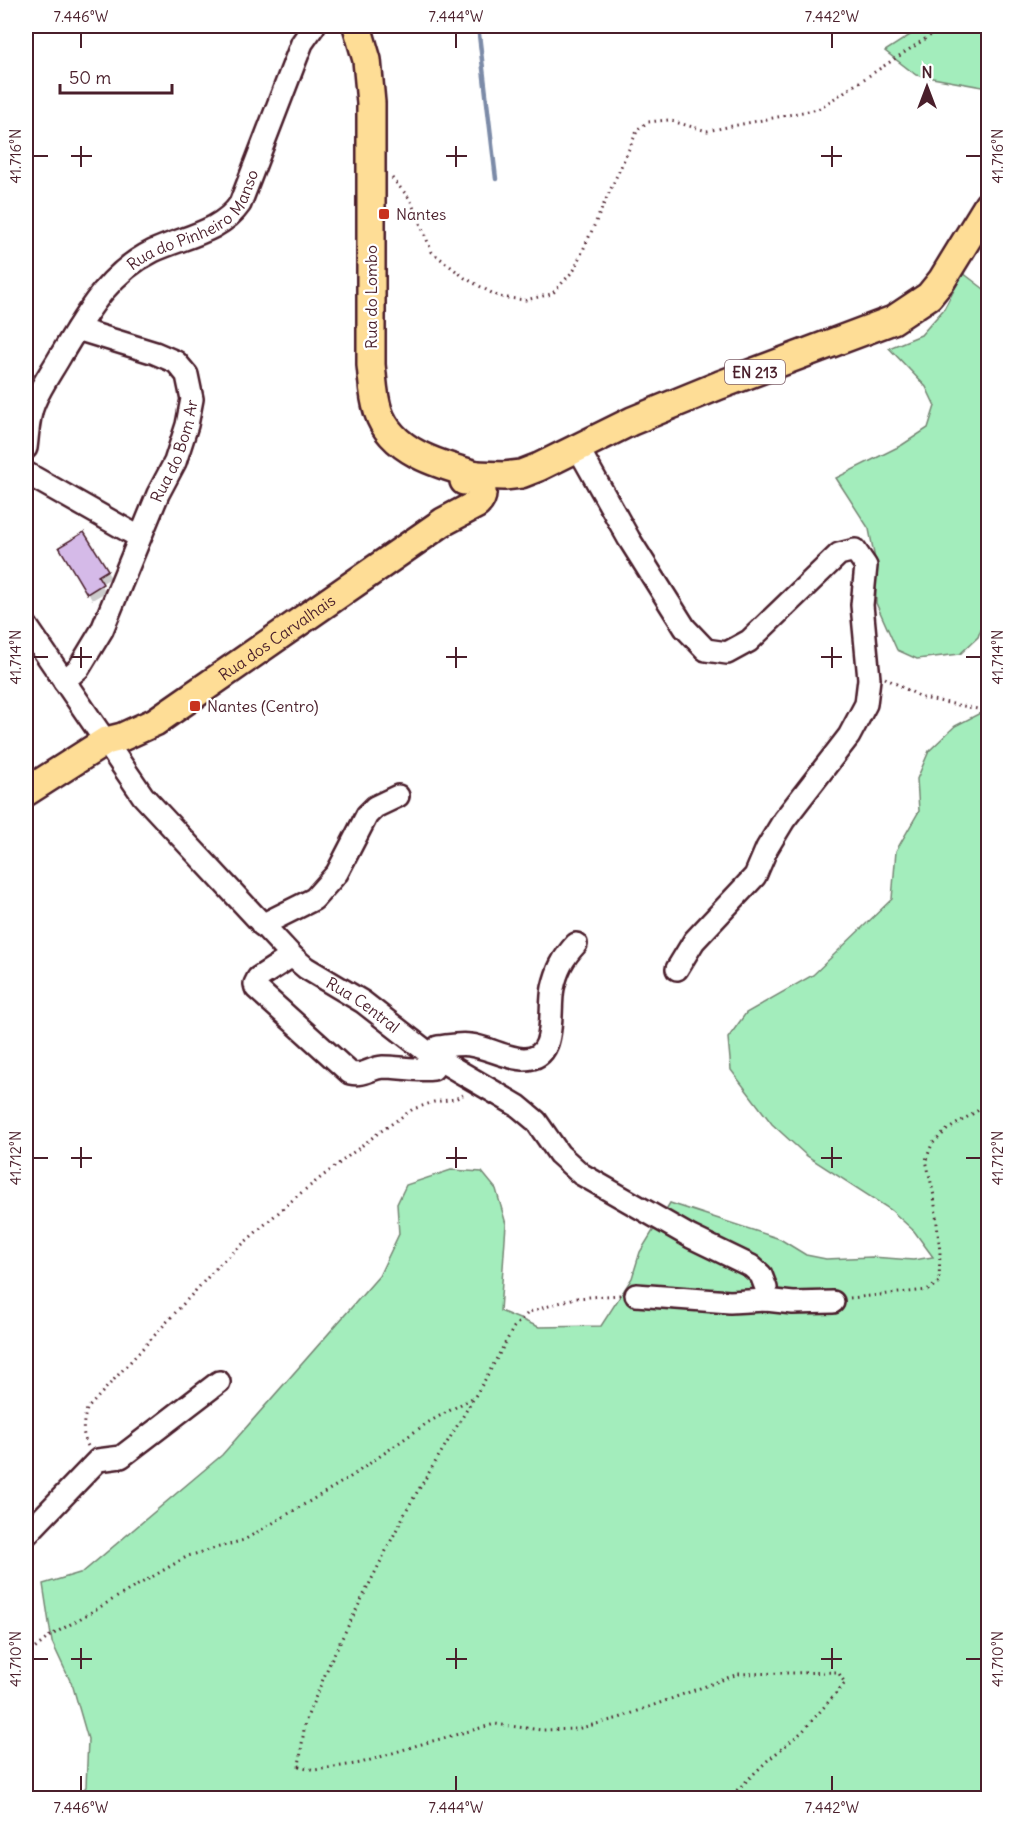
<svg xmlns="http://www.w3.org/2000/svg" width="1014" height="1824" font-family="Delius,sans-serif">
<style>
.green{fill:#a3edbc;stroke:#768674;stroke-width:1.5}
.shadow{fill:#0003}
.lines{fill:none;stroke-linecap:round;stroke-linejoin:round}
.stream{stroke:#7b8ba8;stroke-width:4.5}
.building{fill:#d5bae8;stroke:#4a1f2b;stroke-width:1.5}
.minor-casing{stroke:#4a1f2b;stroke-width:26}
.major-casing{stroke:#4a1f2b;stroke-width:32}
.path{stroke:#4a1f2b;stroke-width:3;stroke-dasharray:1.5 4.5;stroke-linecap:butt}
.minor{stroke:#fff;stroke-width:21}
.major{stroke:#fedd96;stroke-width:27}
.ticks{fill:none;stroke:#4a1f2b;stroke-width:2}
.poi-dot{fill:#c8321e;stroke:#fff;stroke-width:2}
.labels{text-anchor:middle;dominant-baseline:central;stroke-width:4.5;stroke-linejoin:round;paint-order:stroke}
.shield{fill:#fff;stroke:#80626b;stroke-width:1.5}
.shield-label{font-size:15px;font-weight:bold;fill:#4a1f2b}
.poi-label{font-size:16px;fill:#4a1f2b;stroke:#fff;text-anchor:start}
.street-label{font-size:16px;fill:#4a1f2b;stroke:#fff}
.neatline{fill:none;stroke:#4a1f2b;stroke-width:2}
.ticks-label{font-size:15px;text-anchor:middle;fill:#4a1f2b}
</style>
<rect width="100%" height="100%" fill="#fff"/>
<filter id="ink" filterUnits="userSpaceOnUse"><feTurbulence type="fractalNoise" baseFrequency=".0167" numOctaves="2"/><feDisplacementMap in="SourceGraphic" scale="12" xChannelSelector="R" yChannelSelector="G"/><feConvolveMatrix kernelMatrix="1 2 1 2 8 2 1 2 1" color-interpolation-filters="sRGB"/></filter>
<g filter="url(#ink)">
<path class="green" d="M924,26H988V88L916,75L885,51Z
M963,273L988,292V610L978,637L960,654L917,659L897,650L876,603L875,559L869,529L836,478L902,445L928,428L935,406L926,387L889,348L921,335L944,309Z
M988,709V1798H75L86,1787L88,1739L73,1687L52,1642L43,1584L83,1572L222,1455L379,1276L399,1234L397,1204L406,1185L451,1170L482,1172L496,1189L506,1224L500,1311L539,1327L601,1326L632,1278L640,1252L670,1203L780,1239L806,1255L826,1259L872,1257L913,1260L933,1257L914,1231L891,1210L807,1156L772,1124L731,1070L728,1038L746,1013L813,975L892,899L896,851L919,811L917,779L929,751L955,726Z"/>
<path class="shadow" d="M84,534L111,578L101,584L106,592L92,600L61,548Z"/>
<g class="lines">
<path class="stream" d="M478,26L496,179"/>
</g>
<path class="building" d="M84,532L108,570L98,576L103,584L87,594L59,547Z"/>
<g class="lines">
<g class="minor-casing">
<g id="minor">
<path id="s1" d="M26,448C28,434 28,416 34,403C41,386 52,371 61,355C86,314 108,273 153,251C183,237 221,232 240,204L302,43L314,26"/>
<path d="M578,448L629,539L685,628L706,650L727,653L749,641L839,554L855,550L866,566L862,605L869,679L866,704L849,736L784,820L767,848L755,876L694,941L677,969"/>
<path d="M26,473L139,537"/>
<path id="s2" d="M26,625L143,796L292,956L306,968L363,1002L431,1055L518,1106L536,1121L559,1154L581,1174L691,1237L751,1266L761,1275L766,1288V1300"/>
<path id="s3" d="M64,681L79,668L102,630L158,494L175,462L187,425L192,399L187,375L176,362L155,353L77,329"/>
<path d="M262,925L314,899L337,873L367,815L375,807L398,796"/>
<path d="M292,956L258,978L255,984L256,988L350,1073C365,1076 370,1068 383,1067C400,1067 416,1071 433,1069L440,1060"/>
<path d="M431,1055L438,1047C448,1046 460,1043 470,1045C487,1047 505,1058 523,1059C559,1060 548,1012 553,988C557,970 563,958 576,944"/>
<path d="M636,1295L730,1302L766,1300L793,1303L833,1302"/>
<path d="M26,1535L98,1460L121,1457L219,1382"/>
</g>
</g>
<g class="major-casing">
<g id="major">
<path d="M357,26L367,60L371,103V365C373,381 373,396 378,411C391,452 440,465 476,475"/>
<path d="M464,481L476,475L504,476L521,474L539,467L632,421L720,385L893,320L929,296L942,280L988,205"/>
<path id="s4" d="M26,792L106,741L122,737L155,722L443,522L477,504C487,494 480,486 476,475"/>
</g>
</g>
<path class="path" d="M392,178L410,199L432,252L465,278L499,297L525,300L552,294L574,270L638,129L648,122L668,120L707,131L818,109L945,26
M885,678L923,698L988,711
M985,1106L988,1084
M620,1295L575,1298L529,1312L514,1327L486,1378L407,1509L332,1658L305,1722L299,1766L315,1770L361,1763L418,1745L495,1724L541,1730L577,1729L619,1718L738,1674L838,1672L845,1683L803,1731L767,1761L729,1798
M850,1298L928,1290L939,1282L940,1252L934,1196L926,1160L932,1144L947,1130L988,1104
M88,1446C81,1434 83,1422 87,1409L219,1265L297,1196L377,1134L413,1109L434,1102L455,1099L463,1095
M26,1656L50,1636L188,1556L244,1540L349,1478L427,1423L474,1397"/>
<use href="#minor" class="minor"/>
<use href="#major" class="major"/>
</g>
</g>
<path class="ticks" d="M81,33V48M456,33V48M832,33V48M81,146V167M456,146V167M832,146V167M33,156H48M71,156H92M446,156H467M821,156H842M966,156H981M81,647V668M456,647V668M832,647V668M33,657H48M71,657H92M446,657H467M821,657H842M966,657H981M81,1147V1168M456,1147V1168M832,1147V1168M33,1158H48M71,1158H92M446,1158H467M821,1158H842M966,1158H981M81,1648V1669M456,1648V1669M832,1648V1669M33,1659H48M71,1659H92M446,1659H467M821,1659H842M966,1659H981M81,1776V1791M456,1776V1791M832,1776V1791"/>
<g class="poi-dot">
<rect x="378" y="208" width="12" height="12" rx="3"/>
<rect x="189" y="700" width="12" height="12" rx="3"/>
</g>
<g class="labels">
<rect class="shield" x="725" y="360" width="60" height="24" rx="4.5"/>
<g class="shield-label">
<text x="755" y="372">EN 213</text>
</g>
<g class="poi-label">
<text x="396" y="214">Nantes</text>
<text x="207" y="706">Nantes (Centro)</text>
</g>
<g class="street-label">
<text stroke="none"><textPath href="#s1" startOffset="296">Rua do Pinheiro Manso</textPath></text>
<text transform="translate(371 297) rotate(-90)">Rua do Lombo</text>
<text stroke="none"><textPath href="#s3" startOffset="258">Rua do Bom Ar</textPath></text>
<text stroke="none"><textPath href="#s4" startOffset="296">Rua dos Carvalhais</textPath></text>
<text stroke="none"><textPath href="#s2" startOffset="512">Rua Central</textPath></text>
</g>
</g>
<rect width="1014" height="1824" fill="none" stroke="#fff" stroke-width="66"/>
<g transform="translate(927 87)" stroke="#ffffff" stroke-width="4.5" paint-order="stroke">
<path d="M0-4.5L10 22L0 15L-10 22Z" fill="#4a1f2b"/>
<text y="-9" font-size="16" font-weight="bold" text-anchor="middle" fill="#4a1f2b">N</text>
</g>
<path d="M60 84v9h112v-9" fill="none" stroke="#4a1f2b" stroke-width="3"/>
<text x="69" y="84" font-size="18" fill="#4a1f2b" stroke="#ffffff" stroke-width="4.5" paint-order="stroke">50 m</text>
<rect x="33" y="33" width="948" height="1758" class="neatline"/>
<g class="ticks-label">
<text x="81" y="22">7.446°W</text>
<text x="456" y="22">7.444°W</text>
<text x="832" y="22">7.442°W</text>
<text transform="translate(16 156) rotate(-90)" y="5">41.716°N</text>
<text transform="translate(998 156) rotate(-90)" y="5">41.716°N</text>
<text transform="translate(16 657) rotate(-90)" y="5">41.714°N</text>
<text transform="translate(998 657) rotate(-90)" y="5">41.714°N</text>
<text transform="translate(16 1158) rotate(-90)" y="5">41.712°N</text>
<text transform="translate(998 1158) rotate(-90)" y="5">41.712°N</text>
<text transform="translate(16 1659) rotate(-90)" y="5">41.710°N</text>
<text transform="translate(998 1659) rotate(-90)" y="5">41.710°N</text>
<text x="81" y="1813">7.446°W</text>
<text x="456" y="1813">7.444°W</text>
<text x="832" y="1813">7.442°W</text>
</g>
</svg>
